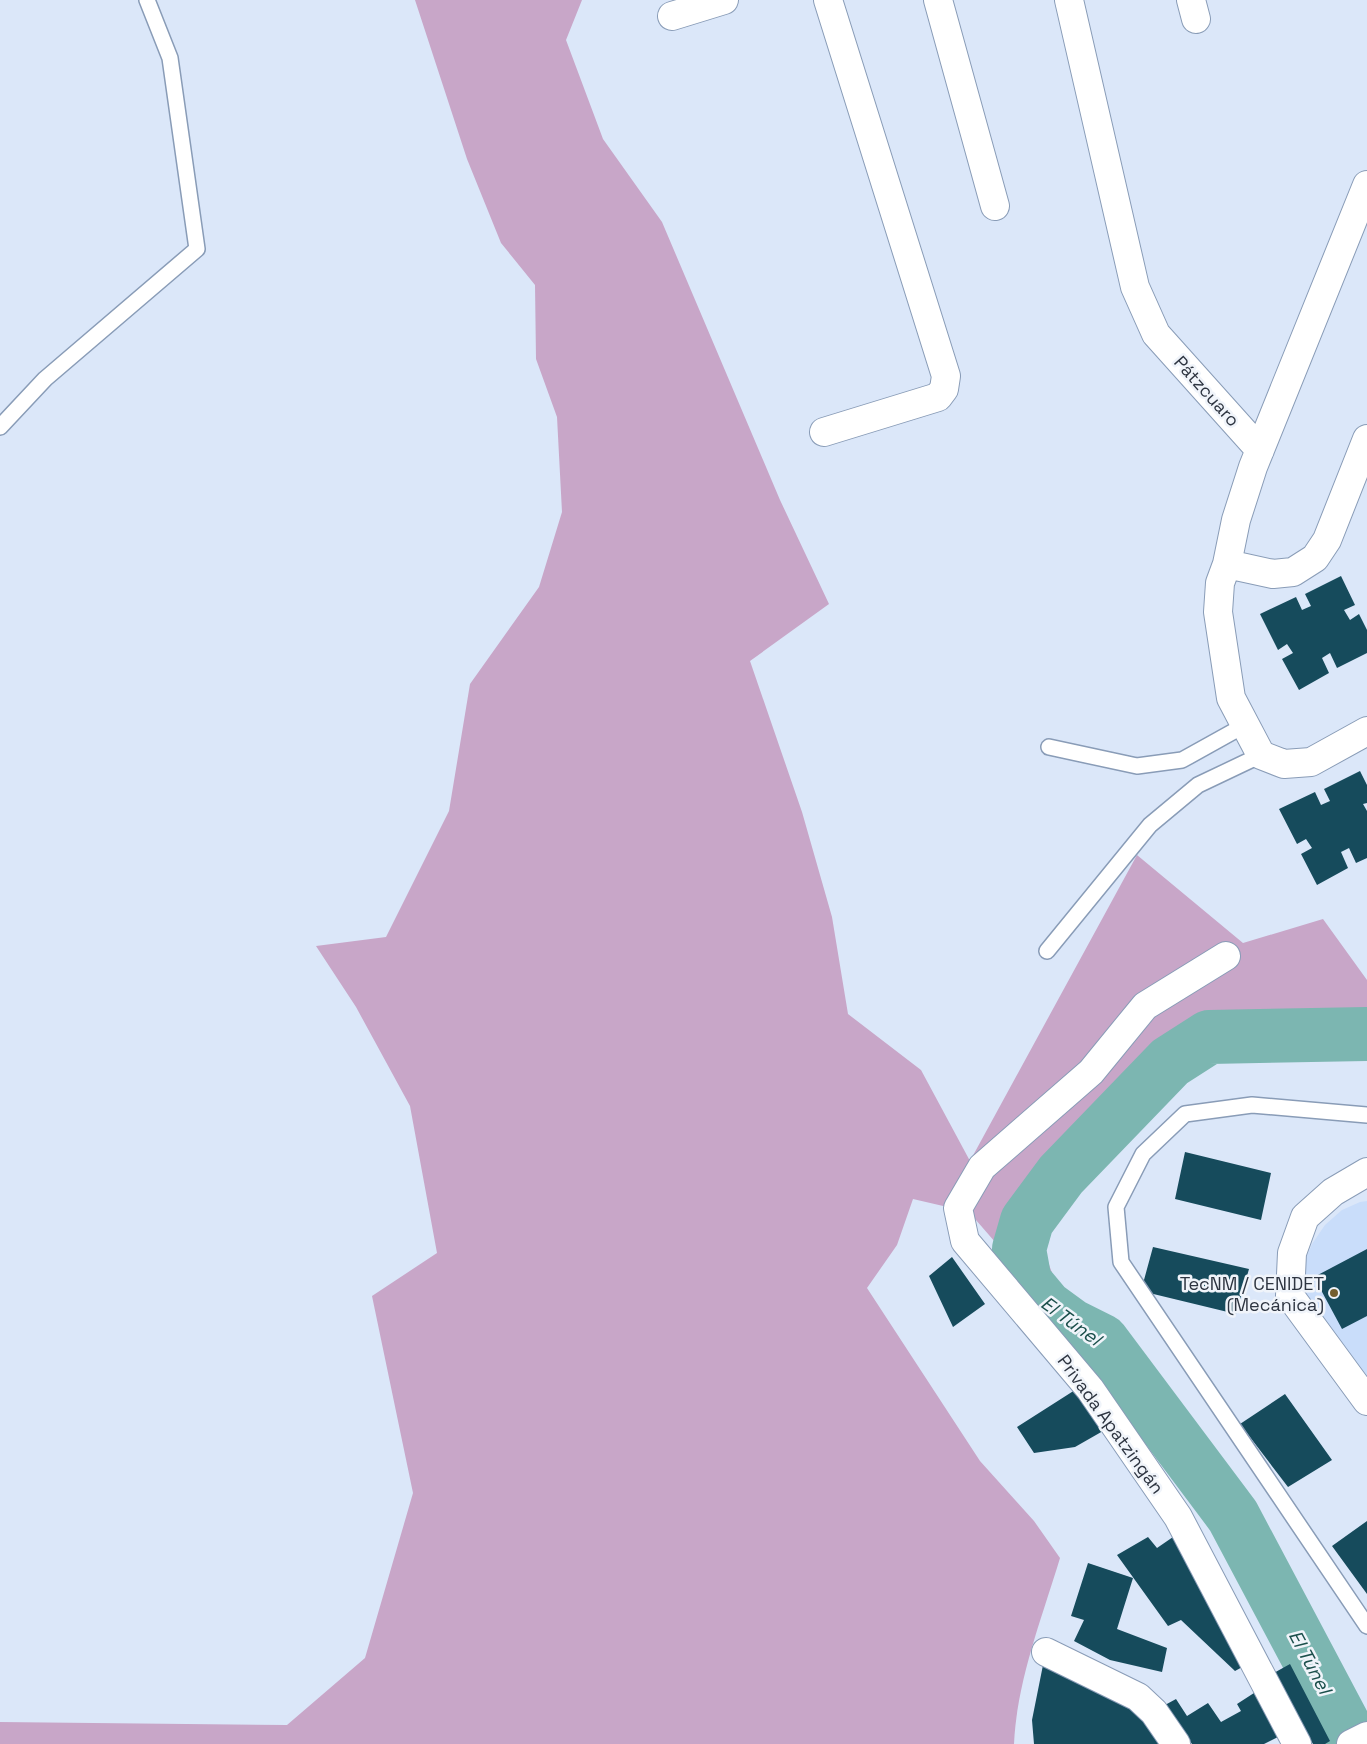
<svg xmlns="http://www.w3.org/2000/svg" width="1367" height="1744" font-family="'Space Grotesk',sans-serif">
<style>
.built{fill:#c9ddfa}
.forest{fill:#c8a6c8}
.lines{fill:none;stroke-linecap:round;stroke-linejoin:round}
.river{stroke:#7cb6b1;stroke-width:54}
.building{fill:#164b5c}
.service-casing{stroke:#899cb7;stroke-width:18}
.minor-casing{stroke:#899cb7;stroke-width:30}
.service{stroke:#fff;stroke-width:15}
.minor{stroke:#fff;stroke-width:28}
.poi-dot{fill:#745e2e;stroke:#f0f4fa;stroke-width:2}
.labels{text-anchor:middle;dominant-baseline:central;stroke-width:5;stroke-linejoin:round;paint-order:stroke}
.street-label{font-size:18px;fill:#2e3541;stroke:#f0f4fa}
.poi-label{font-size:18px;fill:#2e3541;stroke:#f0f4fa;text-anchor:end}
.water-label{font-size:19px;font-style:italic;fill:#1b4f4b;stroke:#f0f4fa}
</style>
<rect width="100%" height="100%" fill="#dbe7f9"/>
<path class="built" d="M1367,1201V1386L1304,1300L1301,1270L1312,1244L1325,1225L1342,1210L1360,1202Z"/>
<path class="forest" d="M415,0H582L566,40L603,139L662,222L780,500L829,604L750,661L802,812L832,917L848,1014L921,1070L970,1161L1137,855L1243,943L1323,919L1367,980V1050L1289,1049L1225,1044L1193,1065L1133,1128L1056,1219L1043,1249L1054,1278L1074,1299L1105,1316L1128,1340L1252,1505L1367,1721V1744H1332L1290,1664L1255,1577L1106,1365L1030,1305L1009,1284L1002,1250L969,1212L913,1199L897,1245L867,1288L980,1461L1034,1521L1060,1558C1042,1618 1017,1680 1014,1744H0V1722L287,1725L365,1658L413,1493L372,1296L437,1253L410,1106L356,1007L316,946L386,937L449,811L470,684L539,587L562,512L557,417L536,359L535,285L501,243L467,159Z"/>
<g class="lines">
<path class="river" d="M1354,1744L1233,1516L1102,1341L1072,1326L1046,1307L1025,1282L1019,1249L1027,1221L1061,1175L1170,1062L1209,1037L1367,1034"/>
</g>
<path class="building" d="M1341,576L1355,605L1344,610L1350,620L1359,614L1367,630V653L1337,668L1330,653L1322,658L1329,673L1299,690L1282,659L1293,653L1287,644L1278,650L1260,614L1296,597L1302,610L1311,606L1305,594Z
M1360,771L1367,785V803L1363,804L1367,811V858L1356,863L1349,848L1341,852L1348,868L1317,885L1301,854L1312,848L1306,839L1297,844L1279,809L1315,792L1321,805L1330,801L1324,789Z
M1185,1152L1271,1173L1261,1220L1175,1199Z
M1153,1247L1249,1269L1236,1314L1141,1291Z
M1367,1249V1316L1342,1329L1314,1277Z
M952,1257L985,1304L953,1327L929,1276Z
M1075,1390L1110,1427L1075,1447L1034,1453L1017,1427Z
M1285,1394L1332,1460L1288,1487L1240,1424Z
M1367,1521V1594L1332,1546Z
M1148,1537L1157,1548L1173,1537L1246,1665L1235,1671L1181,1620L1168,1626L1117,1555Z
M1088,1563L1133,1578L1117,1629L1167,1648L1162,1672L1110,1660L1074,1641L1084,1620L1071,1616Z
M1045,1655L1140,1712L1163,1744H1034L1032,1720Z
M1290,1664L1330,1741L1325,1744H1313L1272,1674Z
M1254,1693L1278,1737L1264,1744H1192L1165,1705L1176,1699L1187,1716L1208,1703L1221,1722L1241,1711L1237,1704Z"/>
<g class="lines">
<g class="service-casing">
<path id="service" d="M0,427L45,379L197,249L170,58L147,0
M1049,747L1137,766L1182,760L1245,725
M1047,951L1150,825L1198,785L1261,755
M1367,1115L1252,1105L1185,1114L1143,1154L1116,1207L1121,1262L1367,1626"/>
</g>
<g class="minor-casing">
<path id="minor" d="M938,0L995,206
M1069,0L1135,287L1156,334L1260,450
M1191,0L1196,19
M672,16L724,0
M1367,185L1253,467L1236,520L1227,564L1273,574L1293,572L1315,558L1327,540L1367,439
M824,432L938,397L944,389L946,376L828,0
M1227,564L1220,583L1218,612L1231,698L1261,755L1284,764L1311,762L1367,731
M1226,956L1145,1006L1091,1072L982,1167L958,1208L965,1241L1090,1389L1178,1517L1297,1744
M1367,1172L1333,1192L1305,1217L1292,1253L1290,1296L1367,1401
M1046,1652L1138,1697L1154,1712L1176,1744
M1351,1744L1367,1736"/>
</g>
<use href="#service" class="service"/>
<use href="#minor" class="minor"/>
</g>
<circle class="poi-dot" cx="1334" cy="1293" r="5"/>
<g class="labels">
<g class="street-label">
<text transform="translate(1207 391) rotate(48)">Pátzcuaro</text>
<text transform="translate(1111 1424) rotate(54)">Privada Apatzingán</text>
</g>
<g class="poi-label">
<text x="1324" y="1283">TecNM / CENIDET<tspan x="1324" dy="21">(Mecánica)</tspan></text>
</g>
<g class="water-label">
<text transform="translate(1071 1321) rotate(36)">El Túnel</text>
<text transform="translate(1310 1662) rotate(62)">El Túnel</text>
</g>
</g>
</svg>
